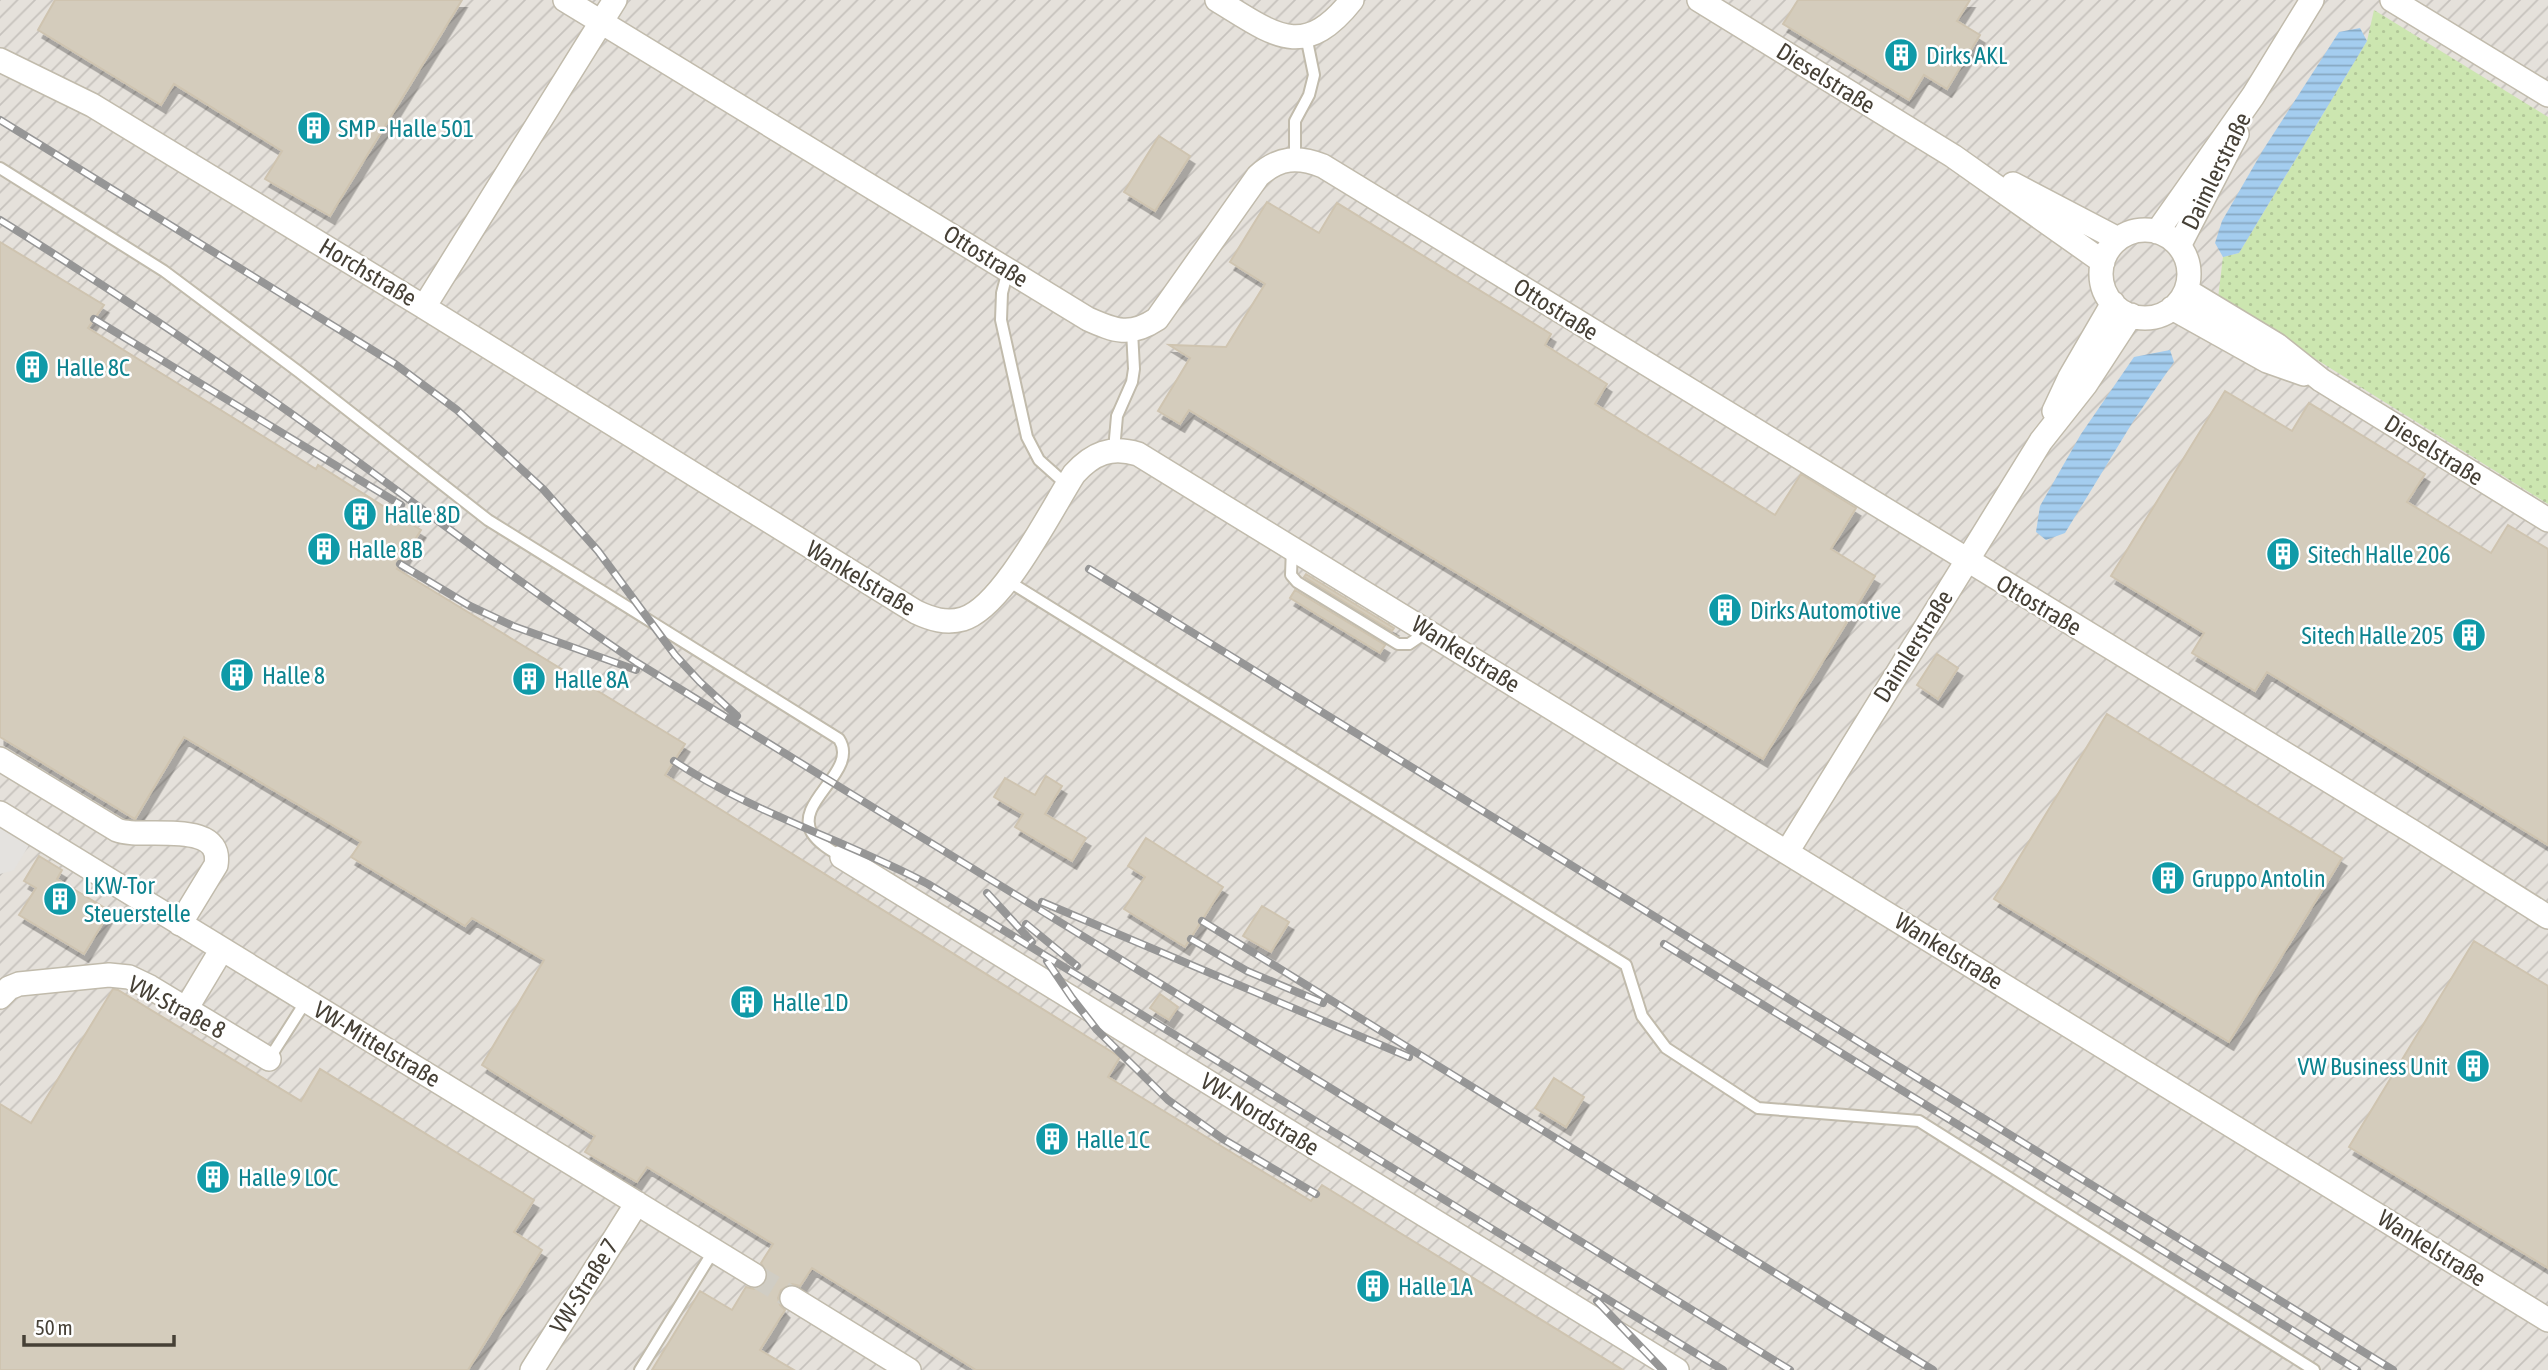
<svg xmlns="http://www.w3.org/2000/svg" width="2548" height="1370" font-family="'Asap Condensed',sans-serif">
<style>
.industrial{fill:url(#industrial-furrows)}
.grass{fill:url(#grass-dots)}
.parking{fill:#e4e2df}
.water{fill:url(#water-rules)}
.building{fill:#d4ccbc;stroke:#cfc4b0;stroke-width:2;filter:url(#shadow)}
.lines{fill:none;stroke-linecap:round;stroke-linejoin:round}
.minor-tunnel{stroke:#d0cdc4;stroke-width:23;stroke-dasharray:23 11;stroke-linecap:butt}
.service-casing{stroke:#c1bbac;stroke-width:14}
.minor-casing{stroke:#c1bbac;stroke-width:26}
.service{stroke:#fff;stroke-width:10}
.minor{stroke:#fff;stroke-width:23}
.rail-casing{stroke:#969696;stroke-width:8}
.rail{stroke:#fff;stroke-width:5;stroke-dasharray:16;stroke-linecap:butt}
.labels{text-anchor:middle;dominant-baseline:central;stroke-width:5;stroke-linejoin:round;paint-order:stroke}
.culture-label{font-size:24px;fill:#0d838f;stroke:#fff;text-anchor:start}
.street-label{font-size:24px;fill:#464036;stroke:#fff}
</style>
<defs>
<pattern id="industrial-furrows" width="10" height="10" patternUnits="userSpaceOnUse" patternTransform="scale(1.75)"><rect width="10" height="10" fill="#e5e1db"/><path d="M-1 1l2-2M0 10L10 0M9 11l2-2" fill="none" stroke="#c6c2bd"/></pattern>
<pattern id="grass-dots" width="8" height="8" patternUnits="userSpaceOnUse" patternTransform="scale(1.75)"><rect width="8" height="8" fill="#cce6b0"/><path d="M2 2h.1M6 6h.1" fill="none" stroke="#b1c698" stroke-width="1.8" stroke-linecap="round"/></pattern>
<pattern id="water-rules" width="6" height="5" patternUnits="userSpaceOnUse" patternTransform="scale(1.75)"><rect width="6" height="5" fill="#a4cdef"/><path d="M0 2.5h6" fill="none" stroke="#87a8c2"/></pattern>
<filter id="shadow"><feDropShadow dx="4.5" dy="8" stdDeviation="0" flood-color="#0004"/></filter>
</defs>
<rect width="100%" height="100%" fill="#f3f0e7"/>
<path class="industrial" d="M0,0H2548V1370H0Z"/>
<path class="grass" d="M2374,10L2548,117V504L2218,298L2223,257L2239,253L2367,41Z"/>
<path class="parking" d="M0,813L35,835L14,870L0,874Z"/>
<path class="water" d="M2360,28L2367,41L2239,253L2223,257L2215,243L2222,221L2263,150L2339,32Z
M2170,350L2174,362L2134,420L2065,533L2046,540L2036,532L2040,506L2081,434L2134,357Z"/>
<path class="building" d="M55,0H462L330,216L265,179L282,151L174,84L161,105L38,30Z
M1798,0H1970L1957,21L1980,35L1947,89L1924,75L1909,100L1783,24Z
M1159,136L1190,156L1155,211L1124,192Z
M1267,202L1319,233L1337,203L1551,334L1545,345L1607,384L1595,404L1775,515L1801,474L1856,508L1831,549L1875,576L1763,759L1189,410L1180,424L1158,411L1190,358L1169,345L1226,347L1265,284L1230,262Z
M0,242L104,305L88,328L316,469L318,465L421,530L397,569L685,744L665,775L1120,1057L1108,1077L1311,1201L1322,1185L1623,1370H976L812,1268L800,1286L792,1284L781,1290L778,1298L780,1305L785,1310L760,1350L794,1370H652L700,1291L732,1310L746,1287L754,1289L766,1283L768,1275L761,1263L773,1244L647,1167L637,1182L585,1152L595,1136L482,1065L544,960L472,918L465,926L351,857L361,842L184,737L135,819L0,737Z
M2225,391L2292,431L2309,403L2425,474L2407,502L2491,553L2508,525L2548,549V845L2267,672L2255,691L2192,653L2204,633L2111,576Z
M1306,574L1394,628L1392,631L1304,577Z
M1295,590L1385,645L1380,653L1290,598Z
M1937,654L1958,668L1938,699L1917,685Z
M2107,714L2342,858L2229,1042L1994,899Z
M1046,776L1062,786L1045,814L1086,838L1072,861L1015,827L1023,814L994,797L1005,778L1035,795Z
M1146,838L1223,887L1185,947L1124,909L1145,877L1128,866Z
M39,856L62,870L57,879L110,911L84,954L19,915L36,888L24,881Z
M1262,906L1289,922L1271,952L1243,936Z
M2474,941L2548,986V1268L2349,1147Z
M113,989L118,990L301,1101L320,1069L534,1200L514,1232L542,1250L468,1370H0V1104L31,1123Z
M1160,994L1178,1007L1169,1020L1150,1008Z
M1554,1078L1584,1097L1566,1127L1535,1108Z"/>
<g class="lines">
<path class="minor-tunnel" d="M754,1275L792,1298"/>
<g class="service-casing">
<path id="service" d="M1295,158V121L1309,95L1314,75L1306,36
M0,168L164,271L299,372L488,520L839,739C860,771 793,802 812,833C819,844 832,851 842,857
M1008,270L1002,293L1001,320L1027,437L1039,460L1067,485
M1114,450L1117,416L1132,382L1134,369L1132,331
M1292,548L1291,575L1297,582L1398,644H1409L1428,631
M1008,581L1626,965L1642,1016L1666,1048L1758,1108L1919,1121L2314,1370
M269,1059L306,1001
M640,1370L714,1250"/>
</g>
<g class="minor-casing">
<path id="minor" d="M565,0L1088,319C1115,331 1130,337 1157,319L1258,176C1279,157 1298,156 1323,166L2413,832L2548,917
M1217,0C1273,34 1303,62 1352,0
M1699,0L1953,156L2103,262
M2392,0L2548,95
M0,60L92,105L424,307L615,0
M2013,184L2118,239
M2101 274a44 44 0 1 1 88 0a44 44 0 1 1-88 0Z
M2157,232L2253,96L2312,0
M2179,246L2237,134
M2186,290L2277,345L2321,380L2548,520
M424,307L916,612C931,619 946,624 963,619C1003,607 1051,510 1074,474C1093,453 1111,446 1138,454L2548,1320
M2172,308L2267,361L2304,374
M2054,411L2070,377L2113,303
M0,759L117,830C141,840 224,818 216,865L180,924
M0,813L754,1275
M1787,852L2041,441L2086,384L2131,315
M842,857L1677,1370
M0,997L9,988L19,984L109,975L129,977L150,987L269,1059
M186,1009L222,949
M792,1298L909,1370
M532,1370L637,1203"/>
</g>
<use href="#service" class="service"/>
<use href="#minor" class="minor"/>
<g class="rail-casing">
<path id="rail" d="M0,120L395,364L457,410L543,489L598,551L675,655L700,682L737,716
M0,220C114,291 226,366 335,445C435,518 533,593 636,662L1790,1370
M94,319L401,505
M400,564L470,606L513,626L636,670
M1089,569L2393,1370
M674,761C752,813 845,840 928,884L1723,1370
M987,893L1032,942
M1042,902L1409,1057
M1202,921L1933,1370
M1026,924L1077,966
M1191,939L1247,971L1323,1003
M1664,944L2357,1370
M1047,961L1072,998L1097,1030L1168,1100L1223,1139L1316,1194
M1597,1301L1663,1370"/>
</g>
<use href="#rail" class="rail"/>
</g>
<defs>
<g id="building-disc" transform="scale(1.75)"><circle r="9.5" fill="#0f9aa8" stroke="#fff"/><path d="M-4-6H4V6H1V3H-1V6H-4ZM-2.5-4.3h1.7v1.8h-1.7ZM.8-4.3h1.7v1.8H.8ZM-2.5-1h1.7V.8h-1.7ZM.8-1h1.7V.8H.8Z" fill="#fff"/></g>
</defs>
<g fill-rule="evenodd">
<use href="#building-disc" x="1901" y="55"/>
<use href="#building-disc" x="314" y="128"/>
<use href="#building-disc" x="32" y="367"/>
<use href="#building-disc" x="360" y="514"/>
<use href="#building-disc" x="324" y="549"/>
<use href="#building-disc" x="2283" y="554"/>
<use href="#building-disc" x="1725" y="610"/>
<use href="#building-disc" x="2469" y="635"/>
<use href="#building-disc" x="237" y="675"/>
<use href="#building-disc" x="529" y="679"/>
<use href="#building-disc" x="2168" y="878"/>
<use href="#building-disc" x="60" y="899"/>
<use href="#building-disc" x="747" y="1002"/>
<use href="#building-disc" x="2473" y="1066"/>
<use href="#building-disc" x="1052" y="1139"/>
<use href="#building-disc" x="213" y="1177"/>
<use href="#building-disc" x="1373" y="1286"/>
</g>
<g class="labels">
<g class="culture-label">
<text x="1926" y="55">Dirks AKL</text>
<text x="338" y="128">SMP - Halle 501</text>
<text x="56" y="367">Halle 8C</text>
<text x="384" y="514">Halle 8D</text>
<text x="348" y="549">Halle 8B</text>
<text x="2308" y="554">Sitech Halle 206</text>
<text x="1750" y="610">Dirks Automotive</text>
<text x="2444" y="635" text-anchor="end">Sitech Halle 205</text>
<text x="262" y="675">Halle 8</text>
<text x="554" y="679">Halle 8A</text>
<text x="2192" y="878">Gruppo Antolin</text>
<text x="84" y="885">LKW-Tor<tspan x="84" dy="28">Steuerstelle</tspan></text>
<text x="772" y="1002">Halle 1D</text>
<text x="2448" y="1066" text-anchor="end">VW Business Unit</text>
<text x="1076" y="1139">Halle 1C</text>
<text x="238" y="1177">Halle 9 LOC</text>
<text x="1398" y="1286">Halle 1A</text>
</g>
<g class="street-label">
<text transform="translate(1826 78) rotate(32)">Dieselstraße</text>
<text transform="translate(2216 171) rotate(-64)">Daimlerstraße</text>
<text transform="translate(986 256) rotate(32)">Ottostraße</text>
<text transform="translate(368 272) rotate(31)">Horchstraße</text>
<text transform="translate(1556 309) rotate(32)">Ottostraße</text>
<text transform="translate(2434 450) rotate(32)">Dieselstraße</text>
<text transform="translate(861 578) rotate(31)">Wankelstraße</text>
<text transform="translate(2039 605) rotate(31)">Ottostraße</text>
<text transform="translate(1913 646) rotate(-58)">Daimlerstraße</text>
<text transform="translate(1466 654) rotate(32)">Wankelstraße</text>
<text transform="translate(1949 951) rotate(32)">Wankelstraße</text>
<text transform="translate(177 1007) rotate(28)">VW-Straße 8</text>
<text transform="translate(377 1044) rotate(31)">VW-Mittelstraße</text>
<text transform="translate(1260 1114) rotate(32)">VW-Nordstraße</text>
<text transform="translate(2432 1248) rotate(32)">Wankelstraße</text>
<text transform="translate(584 1286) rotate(-58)">VW-Straße 7</text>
</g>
</g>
<path d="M24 1335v10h150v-10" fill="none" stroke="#464036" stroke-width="3.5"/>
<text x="35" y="1335" font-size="21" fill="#464036" stroke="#ffffff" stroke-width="5" paint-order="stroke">50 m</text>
</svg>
